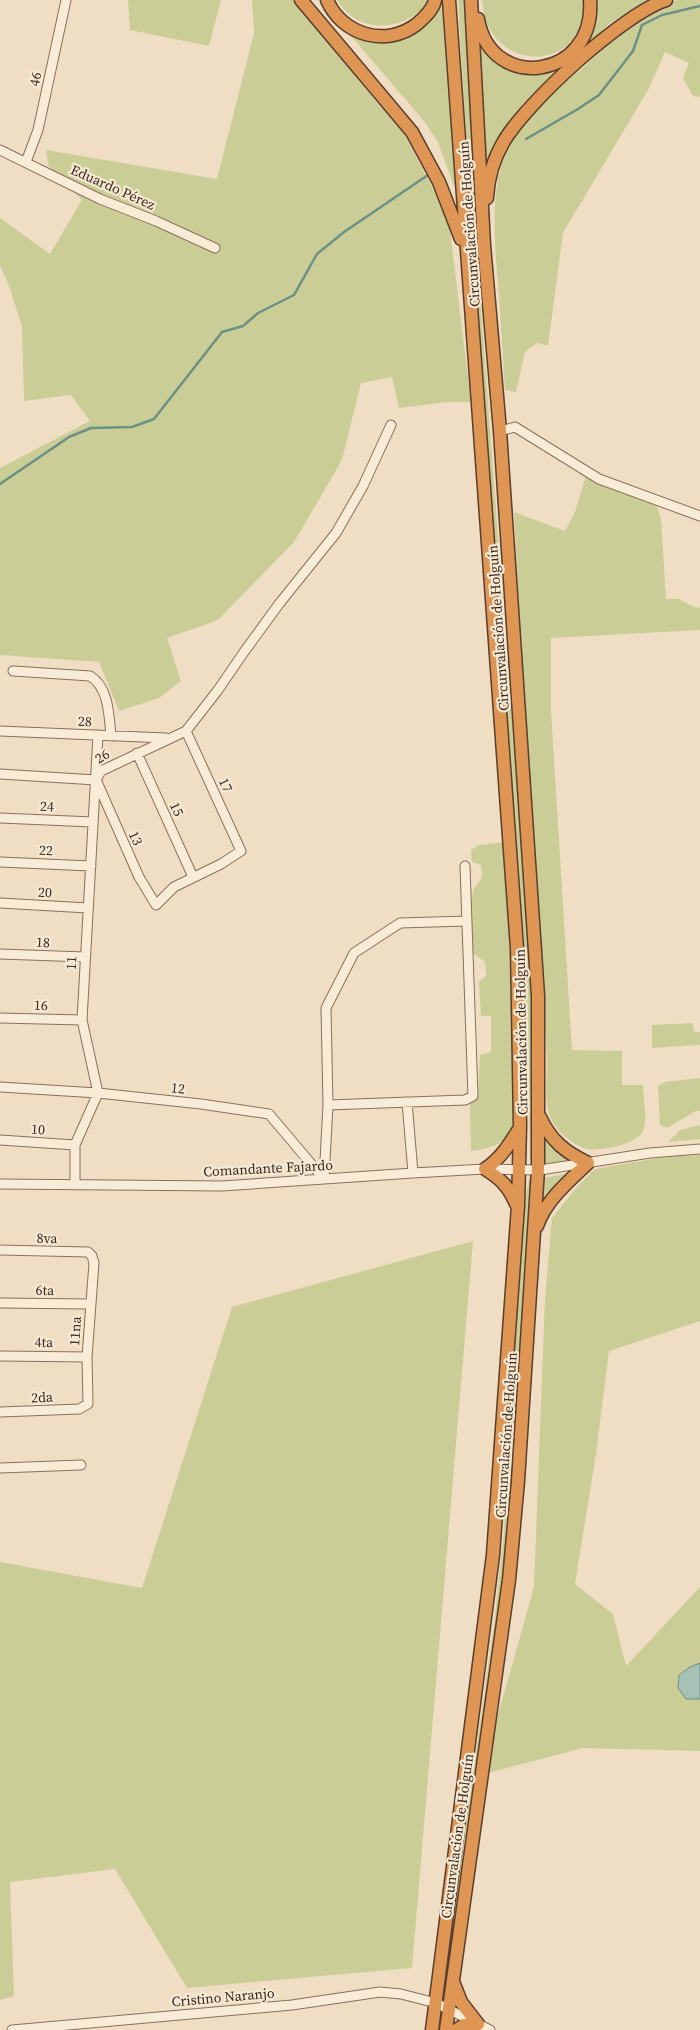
<svg xmlns="http://www.w3.org/2000/svg" width="700" height="2030" font-family="'Source Serif 4',serif">
<style>
.green{fill:#cbcd97}
.water{fill:#a6c2b7;stroke:#6c9084}
.lines{fill:none;stroke-linecap:round;stroke-linejoin:round}
.stream{stroke:#6c9084;stroke-width:2.5}
.minor-casing{stroke:#896f5a;stroke-width:11}
.highway-casing{stroke:#573e2e;stroke-width:15}
.minor{stroke:#f9ecd7;stroke-width:9}
.highway{stroke:#df9554;stroke-width:12}
.labels{text-anchor:middle;dominant-baseline:central;stroke-width:4.5;stroke-linejoin:round;paint-order:stroke}
.street-label{font-size:14px;fill:#39291e;stroke:#f6e9d3}
</style>
<rect width="100%" height="100%" fill="#efdec4"/>
<path class="green" d="M128,0H221L209,46L130,30Z
M252,0H294L375,101L402,130L438,198L450,230L471,402H447L399,408L392,377L361,383L342,460L294,542L218,620L167,638L181,681L159,698L119,711L99,662L0,655V468L90,421L71,395L24,401L22,327L10,288L0,266V218L50,254L82,200L49,167L46,150L217,179L254,33Z
M320,0H325L342,23L393,37L436,9L441,0H446L455,189L438,142L424,121Z
M337,0H429C408,32 358,36 337,0Z
M458,0H464L478,268L528,936L534,1051L533,1160H530L528,1022L500,605L493,525L473,249Z
M482,0H585C584,8 585,19 581,27C562,66 512,66 490,30C485,21 483,10 482,0Z
M596,0H647L609,24L523,103L500,137L484,179L477,31L494,54L543,68L593,25L597,5Z
M677,0H700V97L693,96L683,78L689,63L665,52L649,88L563,233L548,346L537,343L525,352L516,392L505,390C503,359 501,327 499,296C495,243 485,171 520,127C538,103 563,84 586,65C613,40 640,11 677,0Z
M586,475L655,501L661,519L666,599H679L694,607L700,608V630L551,638V711L572,1050L622,1051V1085H643C643,1099 648,1118 643,1131C638,1144 599,1152 587,1149C575,1146 557,1132 552,1121C543,1102 547,1079 547,1060L524,709L514,512L565,531L575,512Z
M506,842C509,902 512,962 515,1022C516,1051 522,1098 513,1125C507,1145 488,1149 471,1151L470,1102L478,1098L480,1055L491,1052V1016H481L479,982L486,976L485,962L473,953L471,901L474,888L482,878L481,865L472,862L471,850L479,845Z
M693,1023L694,1032H700V1045L652,1048V1025Z
M700,1078V1111H696L667,1128L660,1125L658,1086L665,1082Z
M700,1125V1139L668,1142L680,1130Z
M543,1138L547,1141L571,1162L544,1166Z
M700,1155V1321L609,1351L596,1454L575,1584L613,1614L626,1666L700,1587V1751L583,1748L481,1775L534,1587L545,1299L552,1218L576,1188L595,1169L669,1156Z
M571,1173L542,1206L539,1179Z
M529,1179L533,1182L521,1358L513,1450L509,1533L449,1976L447,1979L445,1975L494,1624L504,1532L506,1468L526,1195Z
M473,1241L412,1968L187,1988L115,1869L10,1882L14,1996L0,2000V1562L142,1588L232,1307Z"/>
<path class="water" d="M700,1663V1699H686L678,1688L679,1675L690,1667Z"/>
<g class="lines">
<path class="stream" d="M526,139L578,109L599,95L633,51L642,25L662,15L700,6
M0,484L69,437L91,428L132,427L154,419L222,332L243,326L258,313L294,295L317,254L344,232L428,175"/>
<g class="minor-casing">
<path id="minor" d="M0,150L100,199L156,221L215,248
M26,162L38,130L66,0
M500,431L515,427L599,479L700,516
M13,671L90,676C109,687 109,716 111,736
M0,731L166,738
M137,753L193,877
M0,774L96,780
M96,780L101,771L186,731L218,690L244,652L279,604L336,533L363,486L391,425
M97,782L139,877L156,905L174,887L221,864L241,851L186,731
M0,818L93,822
M0,862L91,866
M0,903L88,908
M0,954L85,957
M0,1018L82,1020
M0,1087L98,1093L201,1104L269,1114L324,1179
M407,1102L413,1173
M328,1105L465,1100L473,1096L465,866
M0,1140L75,1145
M324,1179L328,1105L326,1008L354,953L400,923L466,921
M0,1184L222,1186L413,1173L485,1169L540,1170L650,1153L700,1149
M75,1185V1145L98,1093L82,1020L98,735
M0,1250L88,1252L92,1256L94,1263L87,1357L88,1404L79,1409L0,1412
M0,1303L90,1304
M0,1356L87,1357
M0,1468L81,1465
M12,2030L292,2005L380,1992L401,1994L436,2003L490,2030"/>
</g>
<g class="highway-casing">
<path id="highway" d="M301,0L412,132L439,182L461,239
M327,0C342,35 386,48 417,24C424,18 433,10 435,0
M478,19C491,94 596,79 590,0
M487,198C488,177 494,158 504,141C528,101 623,14 666,0
M516,1204C509,1187 501,1179 485,1169C501,1158 509,1145 519,1129
M537,1226C546,1200 569,1181 588,1163C565,1152 551,1141 540,1117
M454,1984L461,2002L478,2024
M432,2030L493,1555L518,1206L520,1126L517,948L449,0
M446,2030L509,1580L518,1481L538,1169V996L500,431L484,245L471,0
M456,2030L464,2025L478,2024"/>
</g>
<use href="#minor" class="minor"/>
<use href="#highway" class="highway"/>
</g>
<g class="labels">
<g class="street-label">
<text transform="translate(35 79) rotate(-78)">46</text>
<text transform="translate(113 187) rotate(24)">Eduardo Pérez</text>
<text transform="translate(469 224) rotate(-94)">Circunvalación de Holguín</text>
<text transform="translate(498 628) rotate(-94)">Circunvalación de Holguín</text>
<text transform="translate(85 721) rotate(2)">28</text>
<text transform="translate(102 756) rotate(-32)">26</text>
<text transform="translate(226 785) rotate(65)">17</text>
<text transform="translate(47 806) rotate(3)">24</text>
<text transform="translate(177 809) rotate(66)">15</text>
<text transform="translate(136 838) rotate(66)">13</text>
<text transform="translate(46 850) rotate(3)">22</text>
<text transform="translate(45 892) rotate(3)">20</text>
<text transform="translate(43 942) rotate(3)">18</text>
<text transform="translate(71 963) rotate(-87)">11</text>
<text transform="translate(41 1005) rotate(2)">16</text>
<text transform="translate(521 1032) rotate(-91)">Circunvalación de Holguín</text>
<text transform="translate(178 1088) rotate(6)">12</text>
<text transform="translate(38 1129) rotate(4)">10</text>
<text transform="translate(268 1168) rotate(-3)">Comandante Fajardo</text>
<text transform="translate(47 1238) rotate(1)">8va</text>
<text transform="translate(45 1290) rotate(1)">6ta</text>
<text transform="translate(75 1331) rotate(-86)">11na</text>
<text transform="translate(44 1342) rotate(1)">4ta</text>
<text transform="translate(42 1397) rotate(-2)">2da</text>
<text transform="translate(506 1435) rotate(-86)">Circunvalación de Holguín</text>
<text transform="translate(457 1836) rotate(-82)">Circunvalación de Holguín</text>
<text transform="translate(223 1997) rotate(-5)">Cristino Naranjo</text>
</g>
</g>
</svg>
